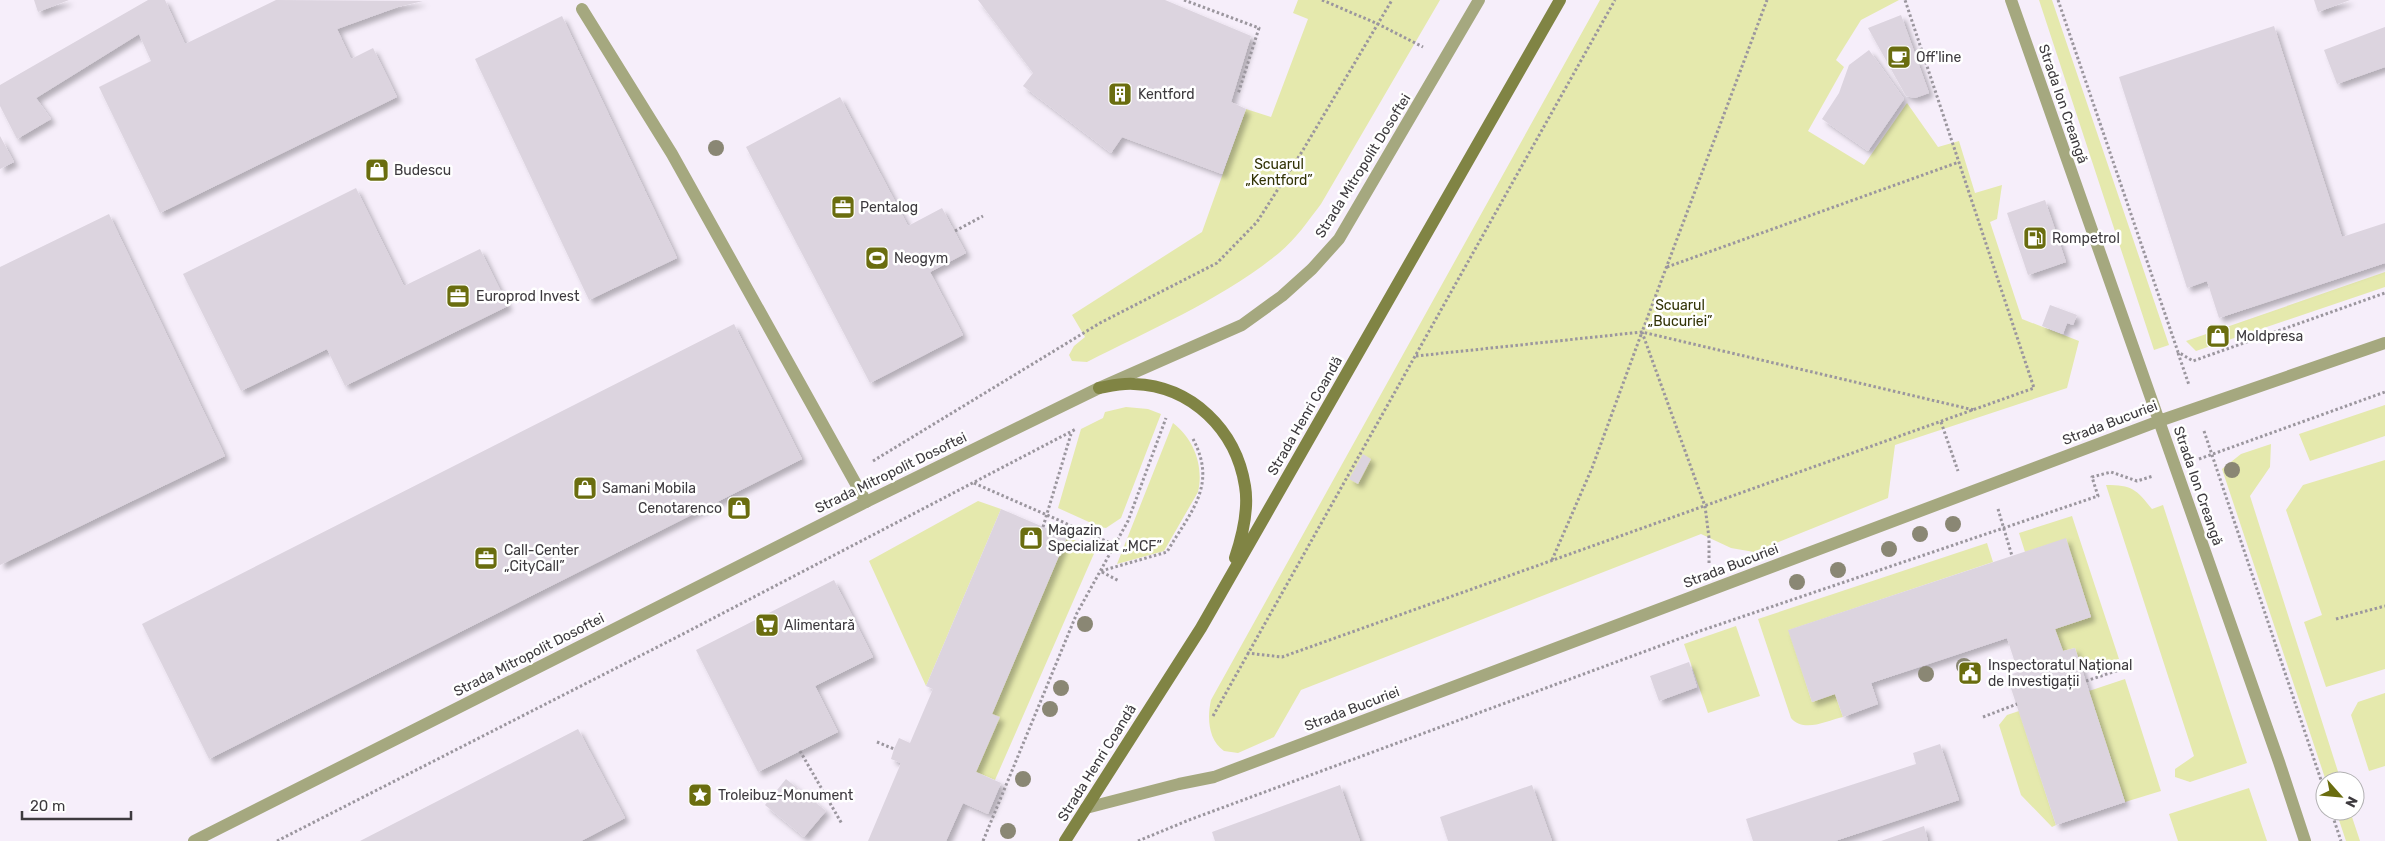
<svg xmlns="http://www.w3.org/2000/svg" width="2385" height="841" font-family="Rubik,sans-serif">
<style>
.green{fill:#e5e9ad}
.building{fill:#dcd4df;filter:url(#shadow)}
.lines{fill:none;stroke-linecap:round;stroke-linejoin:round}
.path{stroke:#9b969e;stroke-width:3;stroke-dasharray:2.5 2.5;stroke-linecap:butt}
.service{stroke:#a5a87f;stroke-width:12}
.minor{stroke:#a5a87f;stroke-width:12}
.secondary{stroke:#808444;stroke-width:12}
.tree{fill:#8a8774}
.labels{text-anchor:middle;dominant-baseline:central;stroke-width:5;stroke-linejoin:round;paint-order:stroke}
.poi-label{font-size:14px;fill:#3d3a3e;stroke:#fff;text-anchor:start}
.street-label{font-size:14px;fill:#3d3a3e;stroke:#fff}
.park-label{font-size:14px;fill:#323306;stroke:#fff}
</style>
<defs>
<filter id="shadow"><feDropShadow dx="4.5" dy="4.5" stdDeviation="2.5" flood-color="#0004"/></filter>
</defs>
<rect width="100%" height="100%" fill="#f6eefa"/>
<path class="green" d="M1298,0H1440L1321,204C1308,221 1296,239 1279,253C1223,299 1152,329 1087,362L1072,361L1069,355L1074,346L1085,337L1072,315L1202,232L1246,109L1271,117L1308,19L1293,13Z
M1600,0H1899L1861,20L1836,60L1844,67L1808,131L1864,165L1907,103L1938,147L1959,141L1975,193L2002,185L1997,219L1990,222L2022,319L2079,341L2067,388L1895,445L1888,498L1754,552L1731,548L1701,534L1301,690L1274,737L1238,753L1224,751C1208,740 1207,717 1211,700Z
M2039,0H2052L2169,345L2154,350Z
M2385,272V287L2196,351L2186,341Z
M2385,405V436L2310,461L2299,434Z
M1126,407L1148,409L1161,414L1121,518L1106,528L1100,527L1058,508L1081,429L1103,418L1105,412Z
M1173,423C1194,439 1204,466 1198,492L1164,551L1117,564Z
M2271,444L2270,467L2250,496L2341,781H2326L2222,469L2241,454Z
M2385,460V669L2326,687L2304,622L2322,615L2286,510L2303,485Z
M2106,485C2132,485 2136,489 2152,509L2163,505L2247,763L2190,782L2175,777V769L2194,756Z
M978,501L1001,509L926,686L869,561Z
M2072,516L2119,659L2082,670L2075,648L2063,651L2055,629L2091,617L2066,539L2025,552L2019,533Z
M1067,537L1096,549L995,780L976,772L999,718L992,714Z
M1987,543L1993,562L1789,630L1812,702L1835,694L1843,717C1826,721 1804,733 1791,718L1758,619Z
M1736,626L1760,696L1708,713L1684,644Z
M2125,679L2161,791L2125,802L2089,691Z
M2385,693V766L2369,771L2351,715L2358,702Z
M2019,711L2056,825L2052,827L2021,795L1999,725L2007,715Z
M2249,788L2267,841H2178L2169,814Z
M2336,811H2350L2360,841H2346Z"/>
<path class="building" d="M34,0H69L38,12Z
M148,0H165L185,44L276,0L423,1L398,7L337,29L351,59L373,48L397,97L160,213L99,87L151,61L139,34L36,98L51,119L17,139L0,106V85Z
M978,0H1165L1251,36L1231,102L1246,109L1222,174L1122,137L1111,153L1023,86L1033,73Z
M2314,0H2350L2318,12Z
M1901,15L1929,93L1915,98L1906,96L1868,28Z
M562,16L677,258L589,300L475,59Z
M2274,26L2342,237L2385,223V263L2219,318L2207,281L2187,288L2119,77Z
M2385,27V67L2337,84L2324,50Z
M1869,50L1904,99L1868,151L1822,119L1839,93L1849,65Z
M840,97L908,226L942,208L966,253L930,272L963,335L870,383L746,147Z
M0,136L14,162L0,169Z
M356,188L404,286L480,249L508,306L345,386L327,349L241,391L183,274Z
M2045,200L2066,262L2028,275L2007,213Z
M109,214L225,456L0,565V267Z
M2050,305L2077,315L2073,325L2067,323L2063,334L2042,326Z
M734,324L802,459L209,759L142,624Z
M1363,454L1371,459L1358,484L1349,479Z
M1001,509L1067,537L992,714L1000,717L976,772L1001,783L988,814L963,803L946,841H868L901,763L891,759L894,749L899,738L910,743L933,689L926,686Z
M2066,538L2091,617L2055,629L2063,651L2075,648L2125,802L2056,825L2007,676L2018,672L2007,638L1871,683L1878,704L1843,717L1835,694L1812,702L1788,630Z
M834,580L873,657L815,686L838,732L758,772L696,650Z
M1689,662L1697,687L1659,701L1650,676Z
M578,729L625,818L581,841H360Z
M1940,744L1959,800L1835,841H1753L1746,819L1916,764L1913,753Z
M786,779L826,811L804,837L765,805Z
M1340,785L1360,841H1215L1212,832Z
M1532,785L1552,841H1448L1440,817Z
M1924,826L1928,841H1881Z"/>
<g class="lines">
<path class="path" d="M1184,0L1259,28L1238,94
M1322,0L1378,24L1423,47
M2058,0L2178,352L2193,361L2385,293
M955,231L983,216
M1667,267L1959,162
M2178,353L2189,385
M1416,356L1642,332L1974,410
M1941,422L1958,471
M2204,431L2325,792
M2199,459L2385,392
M873,461L1100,323L1217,263L1257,222L1303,150L1392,0
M974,483L1115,545
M1998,509L2012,556
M1043,527L1071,434
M1552,560L1592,468L1642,332
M1709,563V538L1705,506L1642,332L1767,0
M1101,571L1167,552C1190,512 1218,486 1193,439
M1102,572L1119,581
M2336,619L2385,606
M1247,653L1282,657L2034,388L1905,0
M2086,681L2131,666
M1213,716L1615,0
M1983,717L2017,704
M877,742L894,749
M800,751L842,824
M2331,811L2341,841
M277,841L681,635L1076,429
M983,841L1077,613L1128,521L1166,418
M1138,841L1189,820L1700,631L2098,496L2092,477L2111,472L2137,481L2153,476"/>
<path class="service" d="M582,9L672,154L866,502"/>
<path class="minor" d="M2011,0L2279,762L2305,841
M1086,808L1179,784L1214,777L2159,421L2385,343
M194,841L866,502L1099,388L1242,325L1282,296L1312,269L1339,239L1479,0"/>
<path class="secondary" d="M1099,388C1110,386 1123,383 1134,384C1192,386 1236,430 1245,486C1249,509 1242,537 1235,558
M1065,841L1201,628L1560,0"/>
</g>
<g class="tree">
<circle cx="716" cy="148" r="8"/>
<circle cx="2232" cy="470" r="8"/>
<circle cx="1953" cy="524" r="8"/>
<circle cx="1920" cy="534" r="8"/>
<circle cx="1889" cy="549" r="8"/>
<circle cx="1838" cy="570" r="8"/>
<circle cx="1797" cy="582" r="8"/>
<circle cx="1085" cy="624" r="8"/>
<circle cx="1964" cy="666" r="8"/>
<circle cx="1926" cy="674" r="8"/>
<circle cx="1061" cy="688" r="8"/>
<circle cx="1050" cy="709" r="8"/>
<circle cx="1023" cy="779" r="8"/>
<circle cx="1008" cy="831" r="8"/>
</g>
<defs>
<g id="cafe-square" transform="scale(1.25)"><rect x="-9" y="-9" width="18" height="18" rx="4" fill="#6a6d0f" stroke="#fff"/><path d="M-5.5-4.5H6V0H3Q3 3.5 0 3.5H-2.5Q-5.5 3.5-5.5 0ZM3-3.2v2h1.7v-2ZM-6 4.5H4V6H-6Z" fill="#fff"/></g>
<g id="building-square" transform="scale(1.25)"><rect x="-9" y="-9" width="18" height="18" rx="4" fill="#6a6d0f" stroke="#fff"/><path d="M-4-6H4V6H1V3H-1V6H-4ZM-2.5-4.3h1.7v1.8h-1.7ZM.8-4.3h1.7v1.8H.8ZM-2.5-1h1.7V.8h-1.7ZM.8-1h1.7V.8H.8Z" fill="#fff"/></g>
<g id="shop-square" transform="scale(1.25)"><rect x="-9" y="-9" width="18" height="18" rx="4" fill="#6a6d0f" stroke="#fff"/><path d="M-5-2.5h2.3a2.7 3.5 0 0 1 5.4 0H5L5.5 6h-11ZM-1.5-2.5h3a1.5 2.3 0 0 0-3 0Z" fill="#fff"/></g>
<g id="office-square" transform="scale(1.25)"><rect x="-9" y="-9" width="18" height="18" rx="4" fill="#6a6d0f" stroke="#fff"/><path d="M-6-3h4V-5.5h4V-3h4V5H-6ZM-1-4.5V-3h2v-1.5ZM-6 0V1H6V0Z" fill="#fff"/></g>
<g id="fuel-square" transform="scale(1.25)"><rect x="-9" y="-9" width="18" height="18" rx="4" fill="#6a6d0f" stroke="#fff"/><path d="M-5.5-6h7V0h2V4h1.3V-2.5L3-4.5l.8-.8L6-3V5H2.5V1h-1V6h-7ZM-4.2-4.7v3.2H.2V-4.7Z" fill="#fff"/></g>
<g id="stadium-square" transform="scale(1.25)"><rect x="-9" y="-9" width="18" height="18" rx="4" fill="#6a6d0f" stroke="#fff"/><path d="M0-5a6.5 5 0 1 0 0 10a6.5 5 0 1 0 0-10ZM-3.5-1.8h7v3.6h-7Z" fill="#fff"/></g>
<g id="supermarket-square" transform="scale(1.25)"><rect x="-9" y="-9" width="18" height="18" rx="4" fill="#6a6d0f" stroke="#fff"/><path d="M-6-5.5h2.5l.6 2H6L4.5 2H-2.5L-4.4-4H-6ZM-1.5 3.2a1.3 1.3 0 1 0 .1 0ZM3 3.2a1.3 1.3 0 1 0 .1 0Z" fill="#fff"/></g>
<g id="civic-square" transform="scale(1.25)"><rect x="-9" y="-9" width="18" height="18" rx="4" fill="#6a6d0f" stroke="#fff"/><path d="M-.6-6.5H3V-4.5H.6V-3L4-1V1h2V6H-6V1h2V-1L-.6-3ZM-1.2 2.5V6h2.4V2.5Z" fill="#fff"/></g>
<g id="sight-square" transform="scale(1.25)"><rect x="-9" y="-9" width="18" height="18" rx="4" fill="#6a6d0f" stroke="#fff"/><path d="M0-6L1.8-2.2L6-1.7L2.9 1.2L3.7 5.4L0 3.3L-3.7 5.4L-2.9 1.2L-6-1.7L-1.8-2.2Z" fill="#fff"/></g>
</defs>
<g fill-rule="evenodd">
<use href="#cafe-square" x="1899" y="57"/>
<use href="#building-square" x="1120" y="94"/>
<use href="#shop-square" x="377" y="170"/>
<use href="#office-square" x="843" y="207"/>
<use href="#fuel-square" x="2035" y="238"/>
<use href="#stadium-square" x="877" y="258"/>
<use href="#office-square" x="458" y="296"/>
<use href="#shop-square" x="2218" y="336"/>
<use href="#shop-square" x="585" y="488"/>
<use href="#shop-square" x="739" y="508"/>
<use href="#shop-square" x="1031" y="538"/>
<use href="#office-square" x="486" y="558"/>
<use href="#supermarket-square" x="767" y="625"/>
<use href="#civic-square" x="1970" y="673"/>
<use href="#sight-square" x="700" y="795"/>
</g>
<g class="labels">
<g class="poi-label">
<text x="1916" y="57">Off'line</text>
<text x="1138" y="94">Kentford</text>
<text x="394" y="170">Budescu</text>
<text x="860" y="207">Pentalog</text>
<text x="2052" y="238">Rompetrol</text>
<text x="894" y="258">Neogym</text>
<text x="476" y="296">Europrod Invest</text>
<text x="2236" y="336">Moldpresa</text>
<text x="602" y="488">Samani Mobila</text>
<text x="722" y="508" text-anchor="end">Cenotarenco</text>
<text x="1048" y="530">Magazin<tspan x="1048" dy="16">Specializat „MCF”</tspan></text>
<text x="504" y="550">Call-Center<tspan x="504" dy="16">„CityCall”</tspan></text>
<text x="784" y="625">Alimentară</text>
<text x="1988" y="665">Inspectoratul Național<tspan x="1988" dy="16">de Investigații</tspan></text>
<text x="718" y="795">Troleibuz-Monument</text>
</g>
<g class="street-label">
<text transform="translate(2063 104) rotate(71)">Strada Ion Creangă</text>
<text transform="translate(1363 166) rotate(-58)">Strada Mitropolit Dosoftei</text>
<text transform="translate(1305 416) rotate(-60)">Strada Henri Coandă</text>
<text transform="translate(2110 423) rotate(-21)">Strada Bucuriei</text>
<text transform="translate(891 473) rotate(-26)">Strada Mitropolit Dosoftei</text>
<text transform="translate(2198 486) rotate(71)">Strada Ion Creangă</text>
<text transform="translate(1731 566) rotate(-21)">Strada Bucuriei</text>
<text transform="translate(529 655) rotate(-27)">Strada Mitropolit Dosoftei</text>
<text transform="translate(1352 709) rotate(-21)">Strada Bucuriei</text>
<text transform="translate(1097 763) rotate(-58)">Strada Henri Coandă</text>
</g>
<g class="park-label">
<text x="1279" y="164">Scuarul<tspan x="1279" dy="16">„Kentford”</tspan></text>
<text x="1680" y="305">Scuarul<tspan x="1680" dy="16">„Bucuriei”</tspan></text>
</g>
</g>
<g transform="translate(2340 796) rotate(117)"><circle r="24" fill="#ffffff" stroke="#b1b0b2"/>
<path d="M0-4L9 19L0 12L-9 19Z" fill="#6a6d0f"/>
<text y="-8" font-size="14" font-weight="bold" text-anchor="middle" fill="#3d3a3e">N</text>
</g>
<path d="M22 811v8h109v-8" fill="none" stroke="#3d3a3e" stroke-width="2.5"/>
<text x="30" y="811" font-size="15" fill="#3d3a3e" stroke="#ffffff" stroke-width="4" paint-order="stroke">20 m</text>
</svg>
